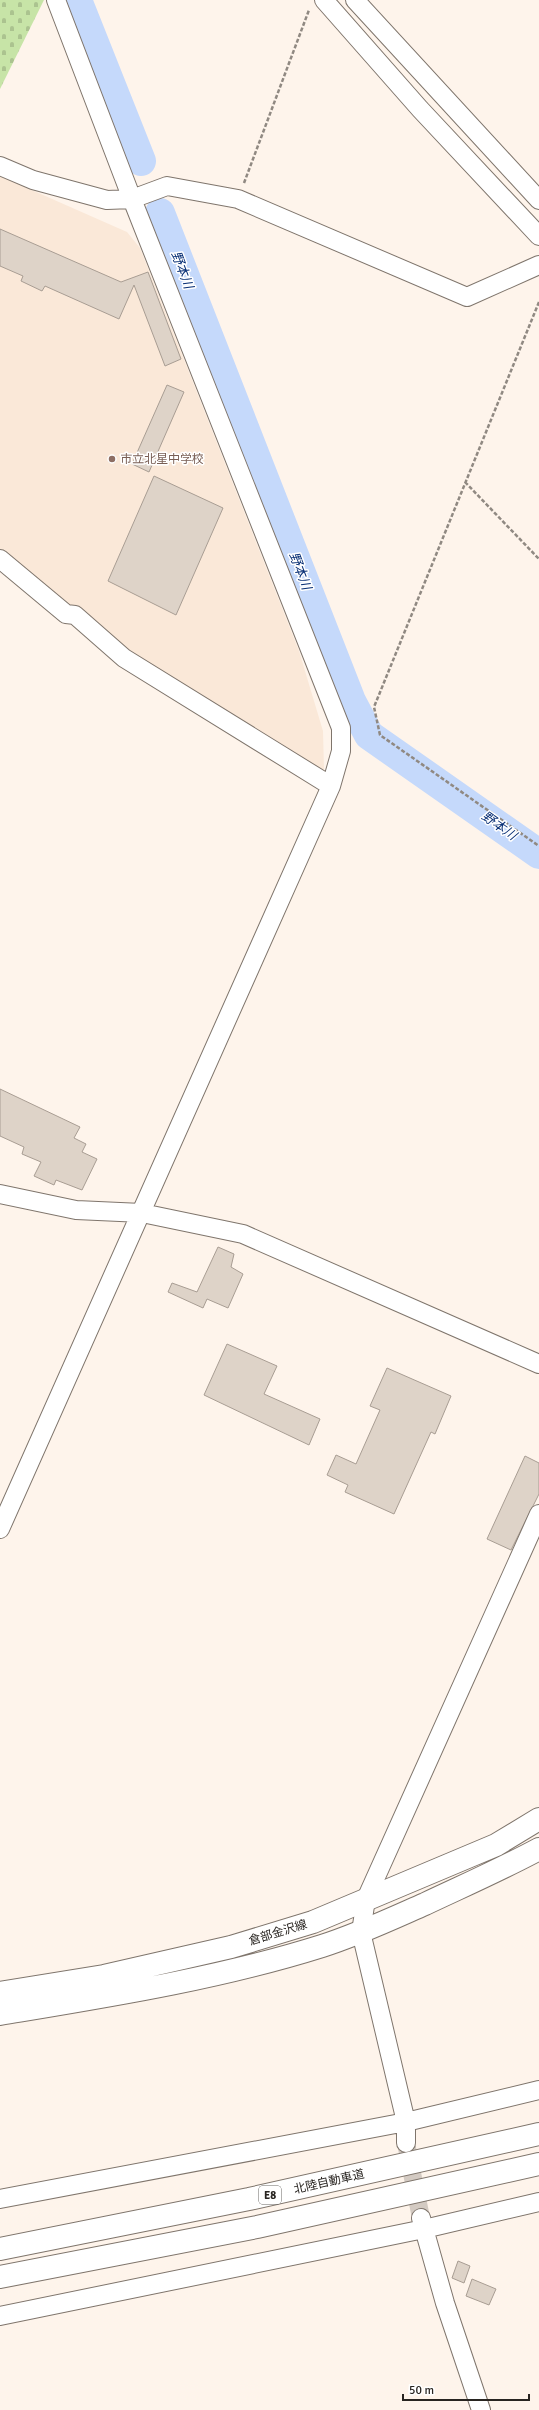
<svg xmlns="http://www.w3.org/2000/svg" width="539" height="2410" font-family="Signika,'Noto Sans JP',sans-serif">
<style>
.built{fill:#fae8d8}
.cemetery{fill:url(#cemetery-stones)}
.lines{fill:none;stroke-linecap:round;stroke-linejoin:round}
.river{stroke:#c5d9fb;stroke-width:30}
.building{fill:#ded3c8;stroke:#a89d93}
.minor-tunnel{stroke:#d3cac2;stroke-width:18;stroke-dasharray:18 9;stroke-linecap:butt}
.minor-casing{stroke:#7f756c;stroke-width:20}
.major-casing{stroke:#7f756c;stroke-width:24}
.highway-casing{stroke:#7f756c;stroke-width:24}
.path{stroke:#908982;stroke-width:2.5;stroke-dasharray:4 2;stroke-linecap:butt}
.minor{stroke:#fff;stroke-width:18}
.major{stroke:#fff;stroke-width:22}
.highway{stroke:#fff;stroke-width:22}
.education-dot{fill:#8d6e63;stroke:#fff;stroke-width:1.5}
.labels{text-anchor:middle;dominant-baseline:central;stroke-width:3;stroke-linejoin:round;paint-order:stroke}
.shield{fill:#fff;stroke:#686663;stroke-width:1}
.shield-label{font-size:11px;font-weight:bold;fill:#282420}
.education-label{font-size:12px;fill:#785e54;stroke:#fff;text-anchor:start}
.street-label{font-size:12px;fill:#282420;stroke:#fff}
.water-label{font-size:13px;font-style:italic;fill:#093076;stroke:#fff}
</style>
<defs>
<pattern id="cemetery-stones" width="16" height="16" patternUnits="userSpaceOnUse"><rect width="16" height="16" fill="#c7e4a7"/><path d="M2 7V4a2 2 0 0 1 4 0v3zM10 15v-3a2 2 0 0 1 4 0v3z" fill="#abc38f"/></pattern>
</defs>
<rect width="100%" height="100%" fill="#fef4eb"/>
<path class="built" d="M0,176L127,232L140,248L299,651L323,731L324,769L319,771L136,658L68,607L0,552Z"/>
<path class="cemetery" d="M0,0H44L0,89Z"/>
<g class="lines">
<path class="river" d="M77,0L141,161
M160,213L351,701L369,735L539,854"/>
</g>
<path class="building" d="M0,229L121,282L148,272L181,359L165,366L134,285L119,319L45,286L42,291L21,281L23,276L0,266Z
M167,385L184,392L149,472L132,464Z
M154,476L223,508L176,615L108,581Z
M0,1089L80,1127L74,1138L86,1144L82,1152L97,1159L82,1190L56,1180L54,1185L34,1176L41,1162L22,1154L24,1147L0,1136Z
M218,1247L234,1254L231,1267L243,1274L228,1308L207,1299L203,1308L168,1292L172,1283L197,1292Z
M227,1344L277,1366L264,1394L320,1419L309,1445L204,1395Z
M387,1368L451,1396L435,1434L431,1432L394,1514L345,1492L348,1485L327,1475L336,1455L356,1464L380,1410L370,1406Z
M525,1456L539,1463V1494L511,1550L487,1539Z
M458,2261L470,2266L464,2283L452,2278Z
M472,2279L496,2289L489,2305L466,2296Z"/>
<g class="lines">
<path class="minor-tunnel" d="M406,2143L421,2218"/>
<g class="minor-casing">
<path id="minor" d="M324,0L420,109L539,236
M355,0L539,200
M0,166L33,180L107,200L132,199L56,0
M0,559L66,614L75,615L124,658L331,786
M0,1194L76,1210L142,1213L243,1234L539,1364
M0,1529L331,786L341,751V728L132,199L167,186L238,199L467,297L539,265
M406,2143V2122L361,1932L366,1899L539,1514
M0,2199L406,2122L539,2090
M421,2218L445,2303L481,2410
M0,2316L424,2229L539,2202"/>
</g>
<g class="major-casing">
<path id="major" d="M0,1993L104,1976L231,1947L313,1922L496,1845L539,1819
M0,2014C108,1996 217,1979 322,1946C357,1935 391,1919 425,1904C463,1886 502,1869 539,1849"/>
</g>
<g class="highway-casing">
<path id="highway" d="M0,2249L249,2199L539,2134
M0,2277L257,2227L539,2164"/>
</g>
<path class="path" d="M244,183L309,10
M539,302L374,707L380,735L539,846
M465,482L539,559"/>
<use href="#minor" class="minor"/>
<use href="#major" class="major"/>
<use href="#highway" class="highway"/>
</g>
<circle class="education-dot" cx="112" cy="459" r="4"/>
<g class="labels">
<rect class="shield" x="259" y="2186" width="22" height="18" rx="3"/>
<g class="shield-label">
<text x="270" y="2195">E8</text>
</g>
<g class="education-label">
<text x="120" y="459">市立北星中学校</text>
</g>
<g class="street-label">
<text transform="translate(278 1933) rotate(-17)">倉部金沢線</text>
<text transform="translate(329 2182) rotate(-13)">北陸自動車道</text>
</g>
<g class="water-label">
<text transform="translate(182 270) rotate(69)">野本川</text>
<text transform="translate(300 571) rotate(69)">野本川</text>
<text transform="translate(499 826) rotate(35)">野本川</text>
</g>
</g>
<path d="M403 2394v6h126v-6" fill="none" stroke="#282420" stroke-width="2"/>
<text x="409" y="2394" font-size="12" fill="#282420" stroke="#ffffff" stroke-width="3" paint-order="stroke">50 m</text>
</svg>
